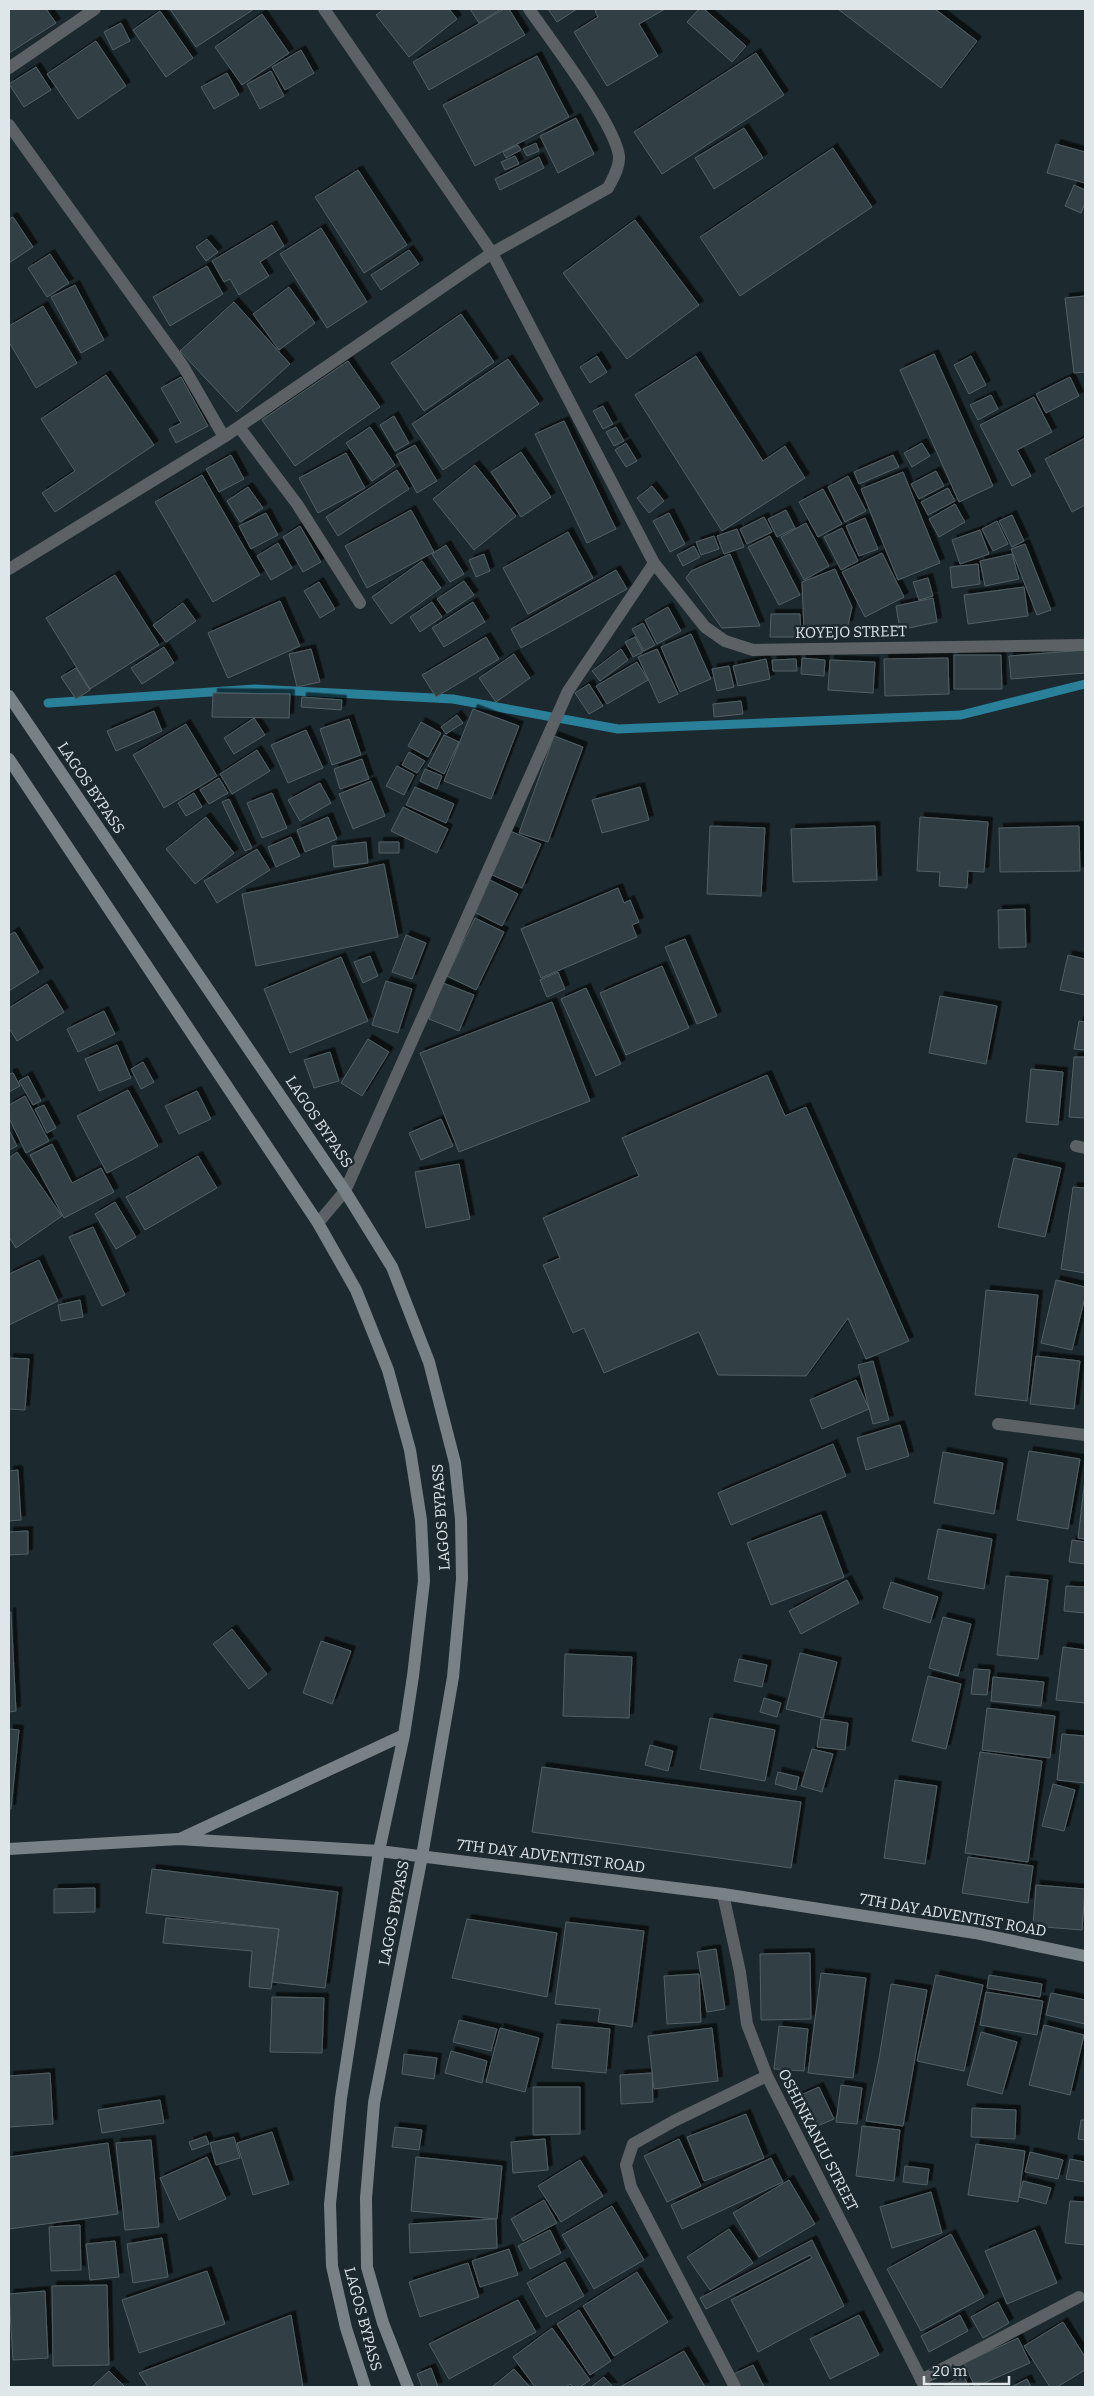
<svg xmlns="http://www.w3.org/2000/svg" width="1094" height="2396" font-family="Bitter,serif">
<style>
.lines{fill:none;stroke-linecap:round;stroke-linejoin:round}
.stream{stroke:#2a7f99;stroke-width:9}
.building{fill:#313f44;stroke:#526065;filter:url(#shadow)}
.street{stroke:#5b6164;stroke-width:12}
.secondary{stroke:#788286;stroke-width:12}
.labels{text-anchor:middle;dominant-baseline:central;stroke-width:5;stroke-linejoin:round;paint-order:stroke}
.street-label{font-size:15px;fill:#dee6e9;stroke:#1c292e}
</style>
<defs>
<filter id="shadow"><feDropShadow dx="4.5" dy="-4.5" stdDeviation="0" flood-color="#0009"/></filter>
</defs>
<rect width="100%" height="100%" fill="#1c292e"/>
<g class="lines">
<path class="stream" d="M48,703L255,689L453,699L618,729L961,715L1085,684"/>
</g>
<path class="building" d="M9,9H46L56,23L9,53Z
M170,9H254L196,47Z
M384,9H449L457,19L409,57L376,15Z
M470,9H501L479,23Z
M504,9H509L525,35L429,90L413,62Z
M548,9H577L557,22Z
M598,9H665L639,24L658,56L607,86L574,32L598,17L595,11Z
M699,9H704L746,46L732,62L687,22Z
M838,9H935L977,41L941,88Z
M160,11L193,58L166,77L133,30Z
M262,14L289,53L242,85L215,47Z
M121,23L130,41L113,50L104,32Z
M96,41L126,86L78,119L47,74Z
M301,50L314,73L285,90L272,67Z
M756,53L784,95L662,174L634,132Z
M537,56L569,117L475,166L443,105Z
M36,67L51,90L24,107L9,84Z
M271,71L284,96L260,109L247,84Z
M227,73L239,95L214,109L201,87Z
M576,118L594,154L558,173L540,136Z
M744,128L763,158L714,189L695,158Z
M536,143L539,151L527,156L523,149Z
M1056,144L1085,152V183L1047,173Z
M518,145L521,150L506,158L503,152Z
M833,148L872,207L740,296L700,237Z
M515,156L519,164L505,170L501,162Z
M539,157L544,168L500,190L495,179Z
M358,170L407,245L364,273L315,197Z
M1074,185L1085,190V203L1081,213L1065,206Z
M13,217L33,247L9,263V219Z
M635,220L699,305L627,359L563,273Z
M272,225L284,246L260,262L269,276L239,295L230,279L224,282L212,261Z
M321,228L367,302L327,328L280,254Z
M207,239L218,252L206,261L196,247Z
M409,250L419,264L381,290L371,275Z
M50,254L69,283L47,297L28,268Z
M207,266L223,294L170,326L153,297Z
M75,285L104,340L81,353L51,297Z
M289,287L315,323L279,350L253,314Z
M1085,296V372L1074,373L1065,298Z
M234,302L290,364L237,412L180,351Z
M43,306L77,363L36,388L9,342V326Z
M461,314L494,362L424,411L391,363Z
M934,354L993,486L959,502L900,370Z
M597,356L607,372L590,383L580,367Z
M696,356L763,461L785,446L805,478L722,531L635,395Z
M971,356L986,385L969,394L954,365Z
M508,359L539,404L443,470L412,424Z
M348,361L380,407L295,466L262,420Z
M106,375L154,445L55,512L42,493L75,471L41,419Z
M181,377L208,426L176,443L169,429L181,423L161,388Z
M1070,377L1079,396L1046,413L1036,394Z
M991,395L998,409L978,420L970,405Z
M1034,397L1052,432L1017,450L1031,476L1012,486L980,425Z
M603,406L613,424L603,429L593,411Z
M394,416L409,443L395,451L380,425Z
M564,421L616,529L587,543L535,434Z
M370,427L395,465L372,481L346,443Z
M616,427L624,441L614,446L606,432Z
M1085,438V505L1072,512L1045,459Z
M626,443L637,461L626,467L615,450Z
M922,443L930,456L912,467L904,453Z
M415,445L437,481L417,493L396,455Z
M521,452L551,497L521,517L491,472Z
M346,453L365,488L318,513L299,478Z
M231,455L244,479L219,492L206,469Z
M893,455L899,467L859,484L854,472Z
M475,465L516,516L474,550L433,499Z
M397,470L409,489L338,536L326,517Z
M936,471L944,486L919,499L911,484Z
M903,472L940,563L898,580L861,489Z
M202,475L260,575L213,602L155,502Z
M848,476L866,511L845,522L828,487Z
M652,486L664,501L649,513L637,498Z
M248,487L263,508L240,522L227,501Z
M948,488L955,501L928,515L921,502Z
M823,489L842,524L818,537L799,502Z
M955,504L965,522L939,537L929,519Z
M411,510L434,552L367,588L345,546Z
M786,510L795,528L777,537L768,519Z
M266,513L278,535L251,549L239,526Z
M669,513L685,544L670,552L653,521Z
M1012,515L1024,541L1012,547L999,521Z
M764,517L772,532L747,544L740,529Z
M865,518L878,549L859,556L846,526Z
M997,521L1008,544L993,551L982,529Z
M806,523L829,566L804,580L781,537Z
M300,526L321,562L303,572L283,537Z
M842,528L858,561L841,570L824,537Z
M737,529L744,547L724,554L717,536Z
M980,530L989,554L960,564L952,540Z
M568,532L593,578L528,614L503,568Z
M714,536L719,549L701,555L696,542Z
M770,536L800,595L779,605L748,547Z
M278,543L292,568L271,580L257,556Z
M1025,544L1051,610L1037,615L1011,549Z
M446,545L464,574L450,582L432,554Z
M694,546L700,557L683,566L677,555Z
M882,553L904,597L865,617L842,572Z
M484,554L490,571L476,577L469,560Z
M730,554L760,626L722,628L686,578L691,571Z
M1012,554L1019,579L985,586L980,561Z
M422,561L441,588L391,624L372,597Z
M978,564L980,584L952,588L950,567Z
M835,569L852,607L848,625L804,631L802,582Z
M616,570L627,589L521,648L511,629Z
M115,575L159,645L90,689L46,618Z
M928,578L933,596L919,600L913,582Z
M464,581L474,595L447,613L437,599Z
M319,582L335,609L320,618L304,591Z
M1024,587L1028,616L968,624L964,595Z
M933,598L937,622L900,630L896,606Z
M280,601L300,646L228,678L208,633Z
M432,602L442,617L420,632L410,617Z
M473,602L485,622L444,647L432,628Z
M183,603L196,621L166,642L153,625Z
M668,607L681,631L657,644L645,620Z
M771,614H800L801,637H770Z
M643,623L655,645L644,651L632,629Z
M691,634L711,679L680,692L661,647Z
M486,637L499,659L436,697L422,675Z
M635,637L643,652L633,657L625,642Z
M164,647L174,663L142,684L131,668Z
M311,649L320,682L297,687L289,654Z
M621,649L628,660L600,681L592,671Z
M657,649L678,694L659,703L638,657Z
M1085,650V673L1011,679L1009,656Z
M514,654L530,678L496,702L479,678Z
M954,655H1001L1002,689H954Z
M802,658L825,660L824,676L801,674Z
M948,658L949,694L885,696L884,659Z
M766,659L770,679L738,686L733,666Z
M796,659L797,671H773L772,660Z
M830,660L875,662L873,693L828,690Z
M637,662L648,680L607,704L596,686Z
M729,666L734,687L717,691L712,669Z
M76,668L90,690L76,699L61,677Z
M589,684L603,706L589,714L575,693Z
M213,693L290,694L289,718L212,717Z
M302,697L342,700L341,710L301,707Z
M741,701L743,714L714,717L713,704Z
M473,709L519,726L491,799L444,781Z
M154,711L162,731L116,751L107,731Z
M457,715L463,723L446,734L441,727Z
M254,718L265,735L234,754L224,738Z
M349,719L361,755L332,765L320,729Z
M421,722L441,733L428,757L408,746Z
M186,724L217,776L164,808L133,755Z
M306,730L323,768L288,783L271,745Z
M444,735L459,742L444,774L428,766Z
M554,736L583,747L548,842L519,833Z
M257,750L270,771L232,794L220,774Z
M409,752L425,761L417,773L402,765Z
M362,759L369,779L340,789L334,769Z
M397,766L414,775L404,795L386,786Z
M425,769L442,776L437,789L420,781Z
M219,778L228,793L209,804L200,790Z
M371,781L385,816L353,829L339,794Z
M320,783L331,803L300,821L288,800Z
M415,787L454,804L446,823L406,805Z
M640,787L649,820L602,833L592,800Z
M194,793L202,807L186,816L178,803Z
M272,793L287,828L262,838L247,803Z
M229,799L252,848L245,851L222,802Z
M403,807L448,829L437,853L391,831Z
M206,817L234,853L195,884L166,849Z
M328,817L337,839L305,852L297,830Z
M920,817L988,822L984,872L968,871L967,888L939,886L940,872L917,871Z
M710,826L765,828L761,896L707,894Z
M875,826L877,880L793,882L791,829Z
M1079,826L1080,871L1000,872L999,828Z
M510,831L541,844L522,888L490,874Z
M291,837L300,856L276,867L268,847Z
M366,842L368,863L334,867L332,846Z
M379,842H399V853H379Z
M257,849L270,870L217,903L204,881Z
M384,864L398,937L256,966L242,894Z
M488,879L518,894L502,926L472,911Z
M618,888L624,903L630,900L639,922L632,925L637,937L541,978L521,929Z
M1025,909L1026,947L999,948L998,910Z
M475,918L504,932L476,990L447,976Z
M15,932L39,972L9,991V935Z
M406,935L426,943L412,979L392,972Z
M685,939L717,1016L697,1024L665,947Z
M1068,955L1085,959V995L1060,990Z
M370,956L378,976L363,983L354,962Z
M341,957L368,1021L290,1053L264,989Z
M662,966L689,1028L626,1055L600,993Z
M558,972L565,989L547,997L540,980Z
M386,981L412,989L398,1033L372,1025Z
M443,983L474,995L459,1031L429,1019Z
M47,984L64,1012L17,1041L9,1028V1008Z
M586,988L621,1064L596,1076L561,999Z
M940,996L997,1006L986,1064L929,1053Z
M552,1002L590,1101L459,1152L420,1053Z
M104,1011L115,1034L78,1052L67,1029Z
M1079,1021L1085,1022V1050L1074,1049Z
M368,1039L389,1052L362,1096L341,1083Z
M117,1045L131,1078L99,1091L85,1059Z
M330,1052L339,1081L314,1088L304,1060Z
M1074,1057H1085V1118L1069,1117Z
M143,1062L154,1082L141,1089L131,1069Z
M1031,1069L1063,1072L1058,1125L1026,1122Z
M13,1073L20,1086L9,1092V1074Z
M767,1075L785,1116L806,1107L909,1341L866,1359L848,1318L806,1376L718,1375L699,1332L604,1373L584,1328L573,1333L543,1265L560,1258L543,1218L639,1176L622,1138Z
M28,1076L41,1101L33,1105L19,1081Z
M128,1090L158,1146L107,1173L77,1116Z
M197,1091L211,1119L179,1134L165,1106Z
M25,1096L49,1141L26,1153L9,1118V1105Z
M44,1105L56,1128L47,1133L35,1109Z
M441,1119L453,1146L421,1160L409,1133Z
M9,1130L17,1146L9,1150Z
M52,1144L72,1183L101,1168L114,1192L64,1218L30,1155Z
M17,1152L62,1216L16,1248L9,1237V1158Z
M198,1156L217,1188L145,1230L126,1197Z
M1014,1158L1061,1168L1045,1237L998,1227Z
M459,1164L470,1219L426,1228L415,1172Z
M1073,1187L1085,1188V1273L1061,1269Z
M115,1202L136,1237L116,1249L95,1214Z
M93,1227L125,1295L102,1306L69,1237Z
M39,1260L58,1301L9,1325V1274Z
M1056,1280L1085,1287V1297L1072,1350L1041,1343Z
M986,1290L1038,1295L1027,1401L975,1395Z
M80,1300L83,1317L61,1321L58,1305Z
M1036,1356L1080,1361L1074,1409L1030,1404Z
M9,1358L29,1359L25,1410L9,1409Z
M873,1361L889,1420L873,1424L858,1365Z
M856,1380L869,1409L822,1429L810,1400Z
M900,1425L909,1456L866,1470L857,1438Z
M833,1444L846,1476L731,1525L718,1493Z
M1029,1451L1080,1459L1068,1529L1017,1520Z
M943,1452L1003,1463L994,1514L934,1503Z
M18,1470L21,1520L9,1521V1471Z
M1085,1479V1539L1078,1538Z
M821,1515L844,1577L771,1605L747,1543Z
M938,1529L992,1539L984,1589L928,1579Z
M28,1531V1554L9,1555V1532Z
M1072,1540L1085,1542V1564L1069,1562Z
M1006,1576L1048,1580L1038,1659L997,1655Z
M847,1580L859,1603L801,1634L789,1611Z
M891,1582L938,1597L930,1623L883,1608Z
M1066,1586L1085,1587V1613L1064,1611Z
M11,1612L16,1711L9,1712V1613Z
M943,1617L971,1624L958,1676L929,1668Z
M232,1629L267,1674L249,1689L213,1644Z
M321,1641L351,1651L332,1704L303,1693Z
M1063,1647L1085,1650V1703L1056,1700Z
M800,1653L837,1662L823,1718L786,1709Z
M565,1654L632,1657L629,1718L563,1716Z
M739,1659L767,1665L762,1687L734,1681Z
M974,1669L990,1670L987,1695L971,1694Z
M928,1676L961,1684L946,1749L912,1741Z
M993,1677L1044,1682L1041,1706L991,1701Z
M764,1698L781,1703L777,1717L760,1712Z
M987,1708L1055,1716L1050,1758L982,1750Z
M710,1718L775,1730L765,1781L700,1769Z
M821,1719L848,1723L845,1750L817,1747Z
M9,1729L19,1730L11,1809H9Z
M1062,1734L1085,1736V1783L1057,1780Z
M650,1745L673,1751L668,1771L645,1765Z
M812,1749L833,1754L822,1792L801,1786Z
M980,1752L1042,1761L1028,1862L965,1853Z
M542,1767L801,1802L791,1868L532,1832Z
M778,1772L799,1777L796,1790L775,1784Z
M895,1780L937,1786L925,1864L884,1858Z
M1053,1784L1075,1790L1064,1831L1042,1826Z
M968,1857L1033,1866L1028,1903L962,1893Z
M152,1869L338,1892L325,1988L272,1982L279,1929L146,1913Z
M1036,1885L1085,1889L1082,1930L1033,1926Z
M95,1888V1912L54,1913V1889Z
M166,1918L279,1929L271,1989L249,1987L252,1951L163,1943Z
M467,1919L557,1933L547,1997L452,1978Z
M566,1922L644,1931L632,2027L598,2022L600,2009L555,2004Z
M716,1949L725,2009L707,2012L697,1952Z
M810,1953L811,2019L761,2020L760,1954Z
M821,1973L866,1978L853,2078L808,2073Z
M699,1974L701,2022L667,2024L664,1976Z
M936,1975L983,1985L964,2071L917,2061Z
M989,1975L1042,1984L1040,1997L987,1988Z
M891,1984L927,1990L903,2126L866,2121L879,2059Z
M986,1992L1043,2001L1037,2035L980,2025Z
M1051,1993L1085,2000V2024L1046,2015Z
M272,1997L324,1998L322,2053L270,2052Z
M459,2020L497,2029L491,2051L453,2042Z
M557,2024L610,2029L606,2073L552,2068Z
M1044,2025L1084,2035L1070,2095L1029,2085Z
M779,2026L808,2029L804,2071L774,2069Z
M500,2028L539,2038L525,2092L486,2082Z
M712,2028L718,2081L654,2089L648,2036Z
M981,2032L1017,2042L1002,2094L967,2085Z
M451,2051L487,2061L482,2083L445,2073Z
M404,2054L437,2058L434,2079L402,2074Z
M50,2073L53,2124L9,2127V2076Z
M652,2073L653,2102L621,2104L620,2075Z
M841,2085L862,2088L857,2124L836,2122Z
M533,2087H580V2134L533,2135Z
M819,2087L834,2119L808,2130L794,2098Z
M160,2100L164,2123L102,2133L98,2110Z
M972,2108L1016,2110L1015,2139L971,2137Z
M746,2114L764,2158L704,2181L687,2137Z
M1081,2120H1085V2140L1078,2139Z
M862,2126L900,2130L894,2181L856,2176Z
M395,2127L422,2130L419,2150L392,2147Z
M272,2132L289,2184L253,2195L237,2143Z
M206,2136L209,2144L192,2150L189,2142Z
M234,2137L240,2158L216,2165L210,2143Z
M545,2139L548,2170L513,2173L511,2142Z
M679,2139L701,2186L667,2202L644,2156Z
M151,2140L159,2227L125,2230L116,2143Z
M108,2143L118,2214L9,2229V2157Z
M976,2144L1025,2151L1018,2202L968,2195Z
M1030,2152L1063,2160L1058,2179L1025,2172Z
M207,2157L226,2199L179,2220L160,2178Z
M416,2157L502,2166L497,2219L411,2211Z
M771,2158L783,2182L682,2229L671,2205Z
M1070,2159L1085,2162V2182L1066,2179Z
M580,2160L603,2196L561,2222L538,2186Z
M905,2166L929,2169L927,2185L903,2182Z
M789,2180L815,2224L759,2257L733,2213Z
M1023,2181L1051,2188L1046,2204L1019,2197Z
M931,2192L942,2233L892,2248L880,2207Z
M544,2200L557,2223L523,2241L511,2219Z
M1070,2201L1085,2202V2245L1065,2243Z
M612,2206L644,2260L594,2289L562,2235Z
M496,2219L497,2248L410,2253L409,2224Z
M80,2225L81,2270L51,2271L49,2227Z
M729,2229L753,2263L710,2290L687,2257Z
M550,2230L561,2253L530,2269L518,2246Z
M1035,2230L1057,2283L1007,2304L985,2251Z
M951,2234L984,2297L921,2331L887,2269Z
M162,2238L168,2277L133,2283L127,2244Z
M812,2240L844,2306L758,2352L731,2300L812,2258L810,2255L706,2309L700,2298Z
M115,2241L119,2277L90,2280L86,2244Z
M509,2249L518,2275L480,2287L472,2261Z
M565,2262L584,2296L546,2317L527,2283Z
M468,2263L479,2297L420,2317L409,2282Z
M207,2271L225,2324L139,2353L122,2300Z
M637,2272L668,2322L614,2356L583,2306Z
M107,2285L109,2365L53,2366L52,2286Z
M45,2291L48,2358L13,2360L9,2294Z
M518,2300L536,2332L449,2379L429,2344Z
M998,2302L1009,2323L983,2338L971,2317Z
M579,2310L611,2361L590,2375L557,2324Z
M291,2315L303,2387H148L139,2373Z
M859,2315L879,2355L830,2379L810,2339Z
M960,2315L968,2331L929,2352L921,2336Z
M1063,2322L1085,2357V2370L1057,2387H1050L1024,2346Z
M552,2328L590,2380L580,2387H573L570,2384L566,2387H535L513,2357Z
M1018,2338L1030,2363L975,2387L964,2363Z
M684,2351L705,2387H620Z
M753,2365L764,2387H740L734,2374Z
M431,2368L438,2387H422L417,2374Z
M514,2369L530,2387H492Z
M109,2371L125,2387H92Z
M963,2375L969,2387H946L945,2385Z
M604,2377L613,2387H591Z
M1027,2379L1031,2387H1011Z"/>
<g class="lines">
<path class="street" d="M324,9L492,253L654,563L705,627L725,641L753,650L1085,645
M9,68L95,9
M9,125L183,366L224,437
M239,427L297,504L360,603
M9,569L224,437L492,253L608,188C613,178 620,167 619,156C615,124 550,39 529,9
M1076,1146L1085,1148
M318,1223L345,1191L568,691L654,563
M998,1424L1085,1435
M723,1894L740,1972L747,2024L767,2076L925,2387
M921,2380L1079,2297
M735,2387L631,2187L626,2165L633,2144L674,2121L767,2076"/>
<path class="secondary" d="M9,696L345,1191L392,1267L429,1362L455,1463L461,1519L462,1579L453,1677L422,1856L374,2103L366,2198L367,2267L383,2323L408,2387
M9,759L318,1223L356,1290L388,1370L410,1450L421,1520L424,1581L413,1676L404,1735L379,1851L341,2098L330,2204L332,2266L346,2328L365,2387
M182,1838L404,1735
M9,1849L179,1839L379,1851L723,1894L975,1933L1085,1956"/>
</g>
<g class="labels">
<g class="street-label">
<text transform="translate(851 632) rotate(-1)">KOYEJO STREET</text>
<text transform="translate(91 788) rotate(56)">LAGOS BYPASS</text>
<text transform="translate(319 1122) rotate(56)">LAGOS BYPASS</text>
<text transform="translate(441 1517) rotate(-94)">LAGOS BYPASS</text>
<text transform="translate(551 1856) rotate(7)">7TH DAY ADVENTIST ROAD</text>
<text transform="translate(394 1913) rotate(-79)">LAGOS BYPASS</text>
<text transform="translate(953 1915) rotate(10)">7TH DAY ADVENTIST ROAD</text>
<text transform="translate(818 2140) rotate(63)">OSHINKANLU STREET</text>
<text transform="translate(363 2319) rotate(75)">LAGOS BYPASS</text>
</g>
</g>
<rect width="1094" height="2396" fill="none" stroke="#dee6e9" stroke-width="20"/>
<path d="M924 2376v8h85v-8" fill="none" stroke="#dee6e9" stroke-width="2.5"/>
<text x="932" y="2376" font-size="15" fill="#dee6e9" stroke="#1c292e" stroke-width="4" paint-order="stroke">20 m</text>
</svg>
